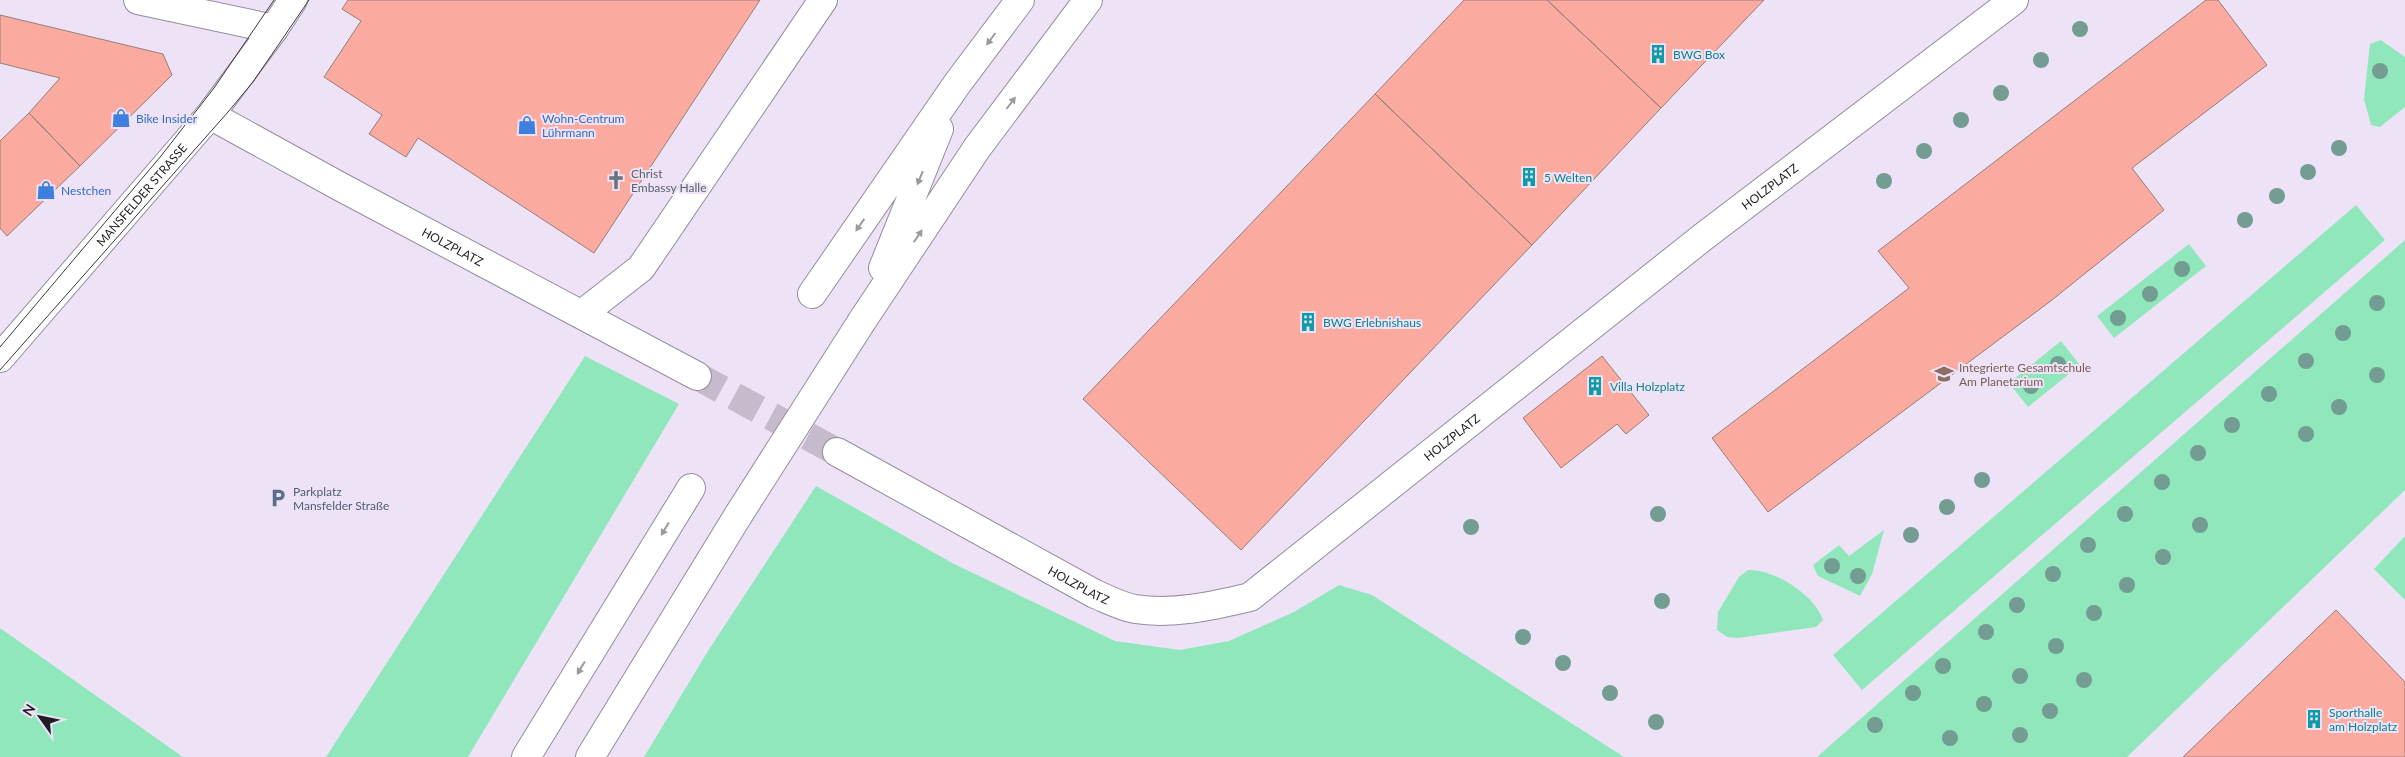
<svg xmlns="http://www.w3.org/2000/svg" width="2405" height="757" font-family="Lato,sans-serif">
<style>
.green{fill:#91e7bc}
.building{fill:#fbaa9f;stroke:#957e7b}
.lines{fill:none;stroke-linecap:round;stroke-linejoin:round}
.minor-tunnel{stroke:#c5bbcc;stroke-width:28;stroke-dasharray:28 14;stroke-linecap:butt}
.minor-casing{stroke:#958b9d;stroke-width:30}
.major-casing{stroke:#958b9d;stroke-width:30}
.minor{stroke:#fff;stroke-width:28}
.major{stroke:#fff;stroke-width:28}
.tram{stroke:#3b363e;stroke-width:1}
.major-bridge-casing{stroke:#958b9d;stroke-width:30;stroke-linecap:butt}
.major-bridge{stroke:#fff;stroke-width:28}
.tree{fill:#739c92}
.oneway{fill:#9b999c}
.labels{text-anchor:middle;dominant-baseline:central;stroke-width:4;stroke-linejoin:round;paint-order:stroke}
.culture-label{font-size:12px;fill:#0d838f;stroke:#eee3f6;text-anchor:start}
.shop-label{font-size:12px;fill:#366cbe;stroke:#eee3f6;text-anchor:start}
.worship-label{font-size:12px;fill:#5b616d;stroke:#eee3f6;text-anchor:start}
.street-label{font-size:12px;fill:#201c23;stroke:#eee3f6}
.education-label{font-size:12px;fill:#785e54;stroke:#eee3f6;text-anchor:start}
.service-label{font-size:12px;fill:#4e5e75;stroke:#eee3f6;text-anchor:start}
</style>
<rect width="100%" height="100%" fill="#eee3f6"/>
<path class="green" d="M2381,40L2405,57V107L2380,127L2371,125L2364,99L2370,44Z
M2356,205L2385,240L1862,690L1833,655Z
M2405,240V490L2127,757H1817Z
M2189,244L2206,266L2114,338L2097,316Z
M2061,341L2080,365L2028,407L2009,383Z
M585,356L679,404L468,757H326Z
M816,486L954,564L1115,641L1180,650L1229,641L1294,612L1339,585L1372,595L1624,757H644L708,651Z
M1884,530L1872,574L1860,596L1818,576L1813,565L1839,545L1849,556Z
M2405,536V600L2374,569Z
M1748,570C1774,569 1815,595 1823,620L1816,627L1738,638L1727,637L1717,630L1718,612L1739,577Z
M0,628L183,757H0Z"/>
<path class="building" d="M348,0H760L594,253L418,138L406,157L369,134L382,115L324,77L361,21L342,9Z
M1464,0H1547L1661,108L1532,245L1375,94Z
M1547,0H1764L1661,108Z
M2206,0H2218L2267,65L2132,168L2164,210L2052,300L1768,512L1712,438L1909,288L1878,251Z
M0,15L163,54L172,75L80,166L29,113L60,78L0,63Z
M1375,94L1532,245L1241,550L1083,399Z
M29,113L80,166L7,236L0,228V141Z
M1602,356L1649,415L1626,434L1617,424L1561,468L1523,418Z
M2336,610L2405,682V757H2183Z"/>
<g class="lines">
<path class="minor-tunnel" d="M697,376L837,452"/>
<g class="minor-casing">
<g id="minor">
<path d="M138,0L274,29"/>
<path id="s1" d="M210,115L339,186L697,376"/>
<path d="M582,314L641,268L823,0"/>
<path id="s2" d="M0,358L210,115L274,29L293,0"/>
<path id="s3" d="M837,452L1095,594C1107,599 1122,607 1135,609C1172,615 1213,606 1250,597L1703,237L2014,0"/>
</g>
</g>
<g class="major-casing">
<path id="major" d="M883,268L939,129
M812,294L957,84L1020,0
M862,321L977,148L1088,0
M526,757L691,488
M590,757L739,514"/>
</g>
<use href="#minor" class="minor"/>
<use href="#major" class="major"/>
<path class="tram" d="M0,347L161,156L214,88L274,0
M0,370L228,112L253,82L309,0"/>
<g class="major-bridge-casing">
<path id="major-bridge" d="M739,514L862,321"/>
</g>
<use href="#major-bridge" class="major-bridge"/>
</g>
<g class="tree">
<circle cx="2080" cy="29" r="8"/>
<circle cx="2041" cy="60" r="8"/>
<circle cx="2380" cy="71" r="8"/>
<circle cx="2001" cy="93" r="8"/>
<circle cx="1961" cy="120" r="8"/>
<circle cx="2339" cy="148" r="8"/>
<circle cx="1924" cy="151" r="8"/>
<circle cx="2308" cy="172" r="8"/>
<circle cx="1884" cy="181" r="8"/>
<circle cx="2277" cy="196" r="8"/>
<circle cx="2245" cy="220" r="8"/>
<circle cx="2182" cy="269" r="8"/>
<circle cx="2150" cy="294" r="8"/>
<circle cx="2377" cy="303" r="8"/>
<circle cx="2118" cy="318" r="8"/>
<circle cx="2343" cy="333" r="8"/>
<circle cx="2306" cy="361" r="8"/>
<circle cx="2058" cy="364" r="8"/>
<circle cx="2377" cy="375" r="8"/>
<circle cx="2031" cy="386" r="8"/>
<circle cx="2269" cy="394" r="8"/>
<circle cx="2339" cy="407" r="8"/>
<circle cx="2232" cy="425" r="8"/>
<circle cx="2306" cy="434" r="8"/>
<circle cx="2198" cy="453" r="8"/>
<circle cx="1982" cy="480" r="8"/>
<circle cx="2162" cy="482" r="8"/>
<circle cx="1947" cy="507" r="8"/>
<circle cx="1658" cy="514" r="8"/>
<circle cx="2125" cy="514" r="8"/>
<circle cx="2200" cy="525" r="8"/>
<circle cx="1471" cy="527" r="8"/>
<circle cx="1911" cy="535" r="8"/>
<circle cx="2088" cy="545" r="8"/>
<circle cx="2163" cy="557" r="8"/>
<circle cx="1832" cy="566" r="8"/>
<circle cx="2053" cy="574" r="8"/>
<circle cx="1858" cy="576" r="8"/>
<circle cx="2127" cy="585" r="8"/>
<circle cx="1662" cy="601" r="8"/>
<circle cx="2017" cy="605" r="8"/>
<circle cx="2094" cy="613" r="8"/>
<circle cx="1986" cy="632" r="8"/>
<circle cx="1523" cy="637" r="8"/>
<circle cx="2056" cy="646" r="8"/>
<circle cx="1563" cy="663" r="8"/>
<circle cx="1943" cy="666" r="8"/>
<circle cx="2020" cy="676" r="8"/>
<circle cx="2084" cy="680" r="8"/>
<circle cx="1610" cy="693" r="8"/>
<circle cx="1913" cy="693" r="8"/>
<circle cx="1984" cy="704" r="8"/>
<circle cx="2050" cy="711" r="8"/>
<circle cx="1656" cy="722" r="8"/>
<circle cx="1875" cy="725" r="8"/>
<circle cx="2020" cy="735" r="8"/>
<circle cx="1950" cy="738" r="8"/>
</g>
<defs><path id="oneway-solid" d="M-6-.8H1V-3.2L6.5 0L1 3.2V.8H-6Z" transform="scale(1.25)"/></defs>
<g class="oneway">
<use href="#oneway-solid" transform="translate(991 39) rotate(127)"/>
<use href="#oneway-solid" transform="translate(1011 103) rotate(-53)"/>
<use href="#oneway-solid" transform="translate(920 178) rotate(112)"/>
<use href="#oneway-solid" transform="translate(860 225) rotate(125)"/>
<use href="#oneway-solid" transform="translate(918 236) rotate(-56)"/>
<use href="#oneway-solid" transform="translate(665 529) rotate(121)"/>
<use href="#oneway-solid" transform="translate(581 668) rotate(121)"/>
</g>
<defs>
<g id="building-bare" transform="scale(1.5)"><path d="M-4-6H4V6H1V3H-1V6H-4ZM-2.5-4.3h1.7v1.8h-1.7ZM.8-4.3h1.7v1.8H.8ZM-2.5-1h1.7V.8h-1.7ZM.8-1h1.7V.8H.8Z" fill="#0f9aa8" stroke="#eee3f6" stroke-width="2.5" paint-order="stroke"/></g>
<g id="shop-bare" transform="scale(1.5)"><path d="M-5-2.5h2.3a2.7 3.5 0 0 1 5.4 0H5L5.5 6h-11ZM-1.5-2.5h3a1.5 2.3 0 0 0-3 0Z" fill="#3f7fe0" stroke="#eee3f6" stroke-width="2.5" paint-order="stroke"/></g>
<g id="church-bare" transform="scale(1.5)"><path d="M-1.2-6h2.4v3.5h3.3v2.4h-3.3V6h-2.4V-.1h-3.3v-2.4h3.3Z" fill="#6b7280" stroke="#eee3f6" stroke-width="2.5" paint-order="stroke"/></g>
<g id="school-bare" transform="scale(1.5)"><path d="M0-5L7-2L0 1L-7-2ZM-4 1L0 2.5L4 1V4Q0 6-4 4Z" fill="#8d6e63" stroke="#eee3f6" stroke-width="2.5" paint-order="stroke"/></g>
<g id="parking-bare" transform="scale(1.5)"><path d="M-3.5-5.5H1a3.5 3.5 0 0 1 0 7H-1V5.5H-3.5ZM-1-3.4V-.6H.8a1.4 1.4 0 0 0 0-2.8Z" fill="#5c6f8a" stroke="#eee3f6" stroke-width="2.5" paint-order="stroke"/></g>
</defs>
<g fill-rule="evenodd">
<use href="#building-bare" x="1658" y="54"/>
<use href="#shop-bare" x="121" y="118"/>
<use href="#shop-bare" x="527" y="125"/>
<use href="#building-bare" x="1529" y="177"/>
<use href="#church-bare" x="616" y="180"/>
<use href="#shop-bare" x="46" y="190"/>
<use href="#building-bare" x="1308" y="322"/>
<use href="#school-bare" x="1944" y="374"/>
<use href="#building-bare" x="1595" y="386"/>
<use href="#parking-bare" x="278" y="498"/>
<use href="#building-bare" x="2314" y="719"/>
</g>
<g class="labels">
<g class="culture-label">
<text x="1673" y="54">BWG Box</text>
<text x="1544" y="177">5 Welten</text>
<text x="1323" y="322">BWG Erlebnishaus</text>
<text x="1610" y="386">Villa Holzplatz</text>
<text x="2329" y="712">Sporthalle<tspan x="2329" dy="14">am Holzplatz</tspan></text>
</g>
<g class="shop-label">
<text x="136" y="118">Bike Insider</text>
<text x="542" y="118">Wohn-Centrum<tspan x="542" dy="14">Lührmann</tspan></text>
<text x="61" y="190">Nestchen</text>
</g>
<g class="worship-label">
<text x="631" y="173">Christ<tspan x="631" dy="14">Embassy Halle</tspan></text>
</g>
<g class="street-label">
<text stroke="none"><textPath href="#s3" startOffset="1116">HOLZPLATZ</textPath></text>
<text stroke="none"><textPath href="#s2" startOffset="216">MANSFELDER STRASSE</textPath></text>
<text stroke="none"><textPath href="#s1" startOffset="276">HOLZPLATZ</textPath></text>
<text stroke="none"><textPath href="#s3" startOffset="711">HOLZPLATZ</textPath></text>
<text stroke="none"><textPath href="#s3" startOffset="276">HOLZPLATZ</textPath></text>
</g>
<g class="education-label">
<text x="1959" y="367">Integrierte Gesamtschule<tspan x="1959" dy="14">Am Planetarium</tspan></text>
</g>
<g class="service-label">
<text x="293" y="491">Parkplatz<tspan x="293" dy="14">Mansfelder Straße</tspan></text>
</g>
</g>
<g transform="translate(40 717) rotate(303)" stroke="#eee3f6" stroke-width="4" paint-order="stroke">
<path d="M0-4L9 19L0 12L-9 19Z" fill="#201c23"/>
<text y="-8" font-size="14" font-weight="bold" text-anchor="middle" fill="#201c23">N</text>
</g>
</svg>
